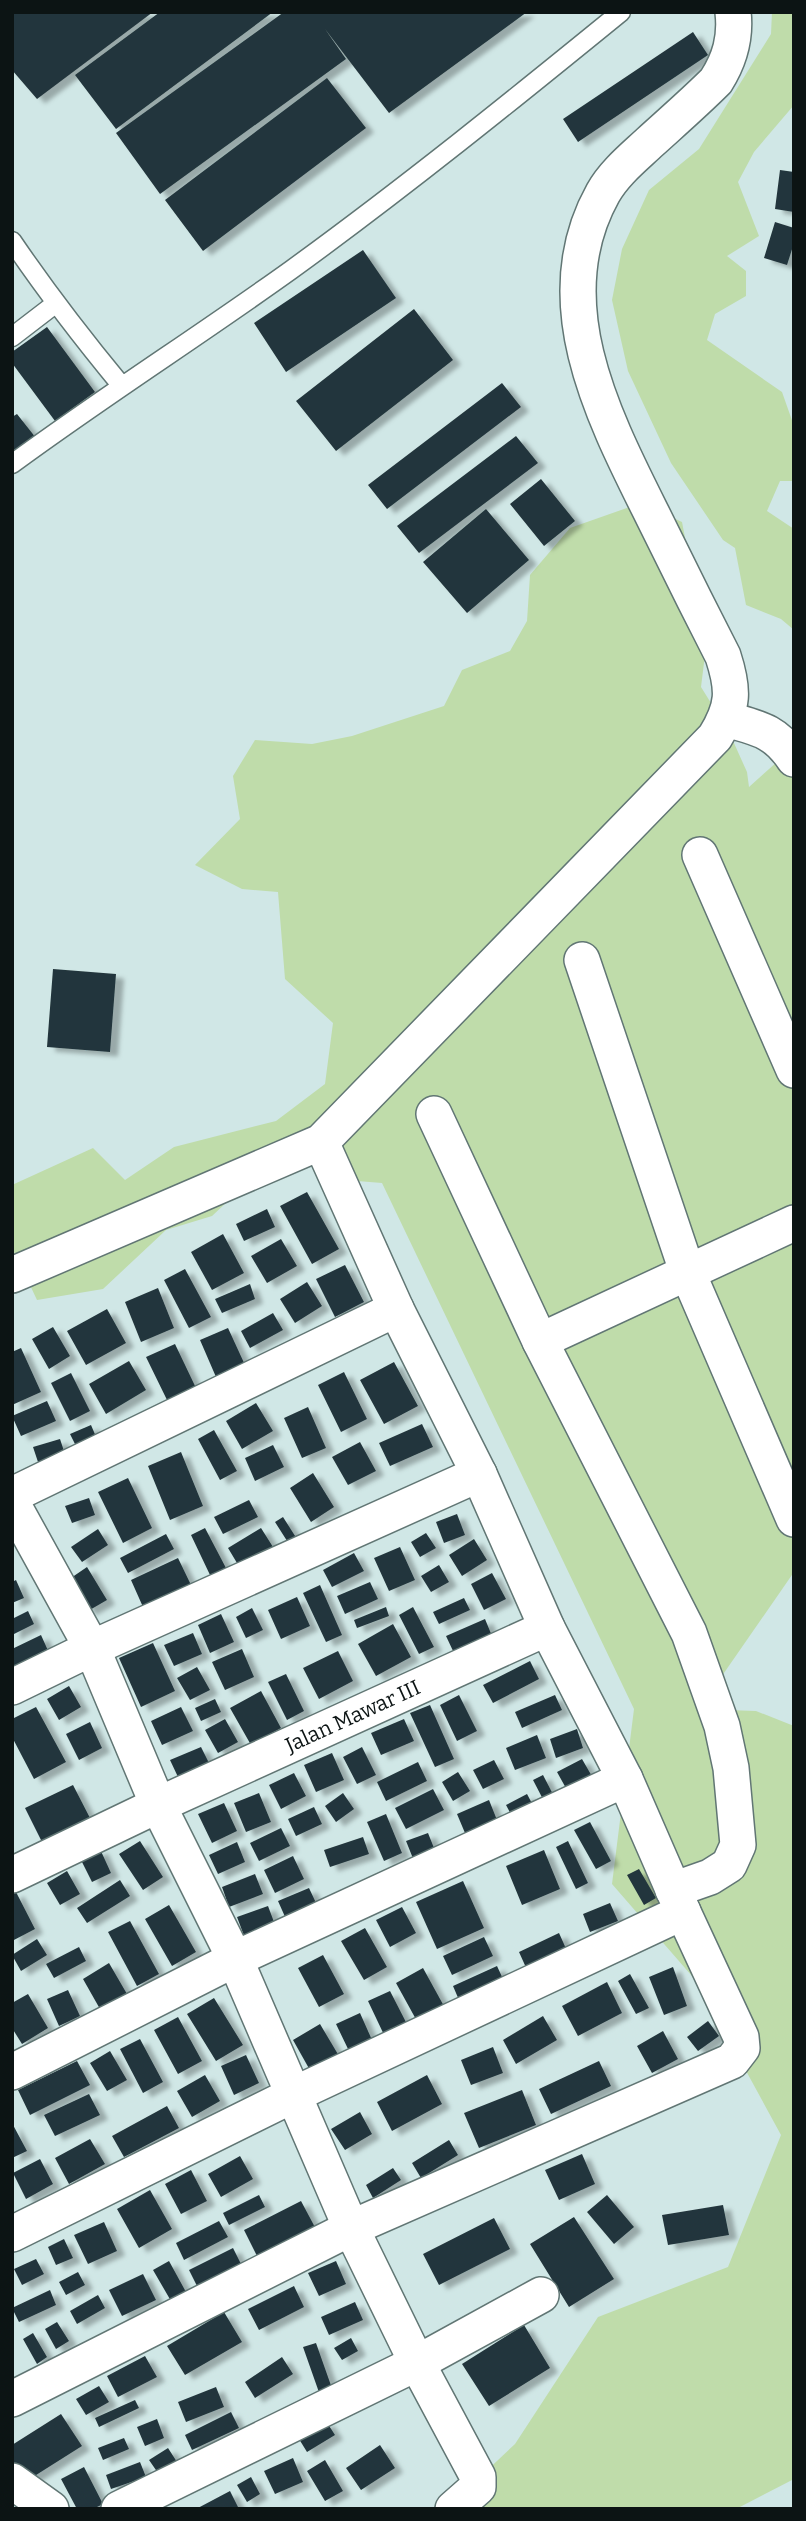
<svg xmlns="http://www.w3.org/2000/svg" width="806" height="2521" font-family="Bitter,serif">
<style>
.green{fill:#bfdcaa}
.building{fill:#24363c;filter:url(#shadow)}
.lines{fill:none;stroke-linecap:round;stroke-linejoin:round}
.service-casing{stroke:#617674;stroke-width:21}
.minor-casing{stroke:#617674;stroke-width:38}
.service{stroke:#fff;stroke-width:18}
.minor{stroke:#fff;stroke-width:35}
.labels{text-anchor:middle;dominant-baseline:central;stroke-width:7;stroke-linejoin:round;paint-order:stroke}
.street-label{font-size:21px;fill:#0c1414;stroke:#fff}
</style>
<defs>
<filter id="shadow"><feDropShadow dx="8" dy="4.5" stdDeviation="2" flood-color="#0004"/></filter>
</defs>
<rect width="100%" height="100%" fill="#d0e7e6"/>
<path class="green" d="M772,12H794V105L754,152L738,182L759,236L727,256L746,271V296L715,314L707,340L782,392L794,426V481H780L767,511L794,529V630L781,619L746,605L735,548L723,540L671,463L628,371L612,300L622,249L649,190L699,149L771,34Z
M641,503L682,522L706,647L701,687L729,732L747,772L749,787L787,753L794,783V1572L699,1709L756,1711L794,1726V2479L736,2509H446L515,2444L598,2317L728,2267L781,2135L698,1983L612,1884L634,1709L382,1183L345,1180L325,1145L259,1172L212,1216L166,1230L103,1289L37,1300L15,1253L12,1252V1185L93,1148L125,1180L174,1147L276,1121L325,1084L333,1023L285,979L278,892L242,889L195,865L240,819L233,776L255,740L312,744L352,736L444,706L462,670L510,651L527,621L530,575L570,528Z"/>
<path class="building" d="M12,12H153L37,99L12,70Z
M160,12H273L116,129L75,75Z
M284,12H527L389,113L325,29L346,59L160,194L116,133Z
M693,32L708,55L578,142L563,119Z
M327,78L366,128L203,251L165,200Z
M780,170L794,172V212L775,209Z
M775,222L794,228V243L787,265L764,258Z
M363,250L396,298L286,372L254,323Z
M414,309L453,360L336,451L296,401Z
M47,327L95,392L55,421L12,363V352Z
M502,383L521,407L387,509L368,485Z
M17,414L36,438L12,456V417Z
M516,436L538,463L419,553L397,526Z
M541,479L575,521L544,546L510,504Z
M486,509L529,560L467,613L423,562Z
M53,969L116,974L110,1052L47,1047Z
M307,1192L339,1249L312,1264L280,1206Z
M267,1209L275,1227L244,1241L236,1224Z
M223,1234L244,1273L212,1290L191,1252Z
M281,1239L297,1266L267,1283L251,1256Z
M345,1265L364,1302L335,1317L316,1279Z
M185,1269L211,1317L189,1328L164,1280Z
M307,1282L322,1306L295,1323L280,1299Z
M250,1284L255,1299L222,1313L215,1299Z
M158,1288L174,1328L141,1342L125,1302Z
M107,1309L126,1343L86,1365L67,1331Z
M273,1313L283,1330L250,1348L241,1331Z
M53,1327L70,1356L49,1369L32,1339Z
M228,1328L245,1365L216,1377L200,1340Z
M175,1344L196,1388L168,1402L146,1357Z
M21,1348L41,1392L12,1405V1352Z
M129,1361L146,1390L106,1414L89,1384Z
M394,1362L418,1406L384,1424L360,1380Z
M344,1372L367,1419L341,1432L318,1385Z
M71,1373L90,1411L70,1421L51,1383Z
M47,1401L56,1421L21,1436L12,1416Z
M256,1403L273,1431L242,1449L226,1421Z
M308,1407L326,1448L302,1458L284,1418Z
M422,1424L433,1447L390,1466L379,1443Z
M91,1425L97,1439L77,1448L70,1434Z
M214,1430L237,1471L220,1480L198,1439Z
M60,1439L65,1454L38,1462L33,1447Z
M360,1442L376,1471L348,1485L332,1457Z
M273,1445L284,1467L255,1481L245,1458Z
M181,1452L203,1506L170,1520L148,1466Z
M313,1473L334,1507L311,1522L290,1488Z
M128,1478L152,1528L123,1543L98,1492Z
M89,1498L95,1515L72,1523L65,1506Z
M249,1500L258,1517L223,1534L214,1517Z
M457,1514L465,1535L444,1543L436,1522Z
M283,1517L297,1539L289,1544L275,1522Z
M205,1528L226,1568L210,1575L191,1535Z
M261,1528L273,1547L240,1568L228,1548Z
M98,1529L108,1545L82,1562L71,1547Z
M426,1533L436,1548L420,1557L411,1542Z
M166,1534L174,1549L128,1573L120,1558Z
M474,1539L487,1560L462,1576L449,1555Z
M400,1547L415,1580L389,1591L374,1558Z
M354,1553L364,1571L332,1587L323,1570Z
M178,1558L191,1585L143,1607L131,1580Z
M439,1565L449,1582L431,1592L421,1576Z
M87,1567L107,1600L88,1611L68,1580Z
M492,1573L506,1599L484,1610L471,1584Z
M16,1580L24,1598L12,1603V1582Z
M370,1582L378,1599L345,1614L337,1596Z
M320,1585L342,1635L326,1642L303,1593Z
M297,1597L310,1626L281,1639L268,1610Z
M464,1598L470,1610L439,1624L433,1612Z
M386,1607L389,1616L357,1628L354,1620Z
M413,1607L434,1647L419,1654L399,1615Z
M252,1608L263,1630L246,1638L236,1617Z
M28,1611L34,1624L12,1635V1619Z
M221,1614L234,1642L210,1653L198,1625Z
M485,1619L492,1636L454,1653L446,1636Z
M393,1624L411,1657L376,1676L358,1644Z
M193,1633L202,1654L174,1666L164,1645Z
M41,1635L50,1655L12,1673V1649Z
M153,1643L175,1691L141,1707L119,1658Z
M242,1649L254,1677L225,1690L212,1662Z
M338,1651L353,1681L319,1699L303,1668Z
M530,1661L539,1679L493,1703L483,1685Z
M197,1667L210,1690L190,1700L177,1678Z
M286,1674L304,1711L287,1720L268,1682Z
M69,1686L81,1707L59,1720L47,1699Z
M261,1691L281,1728L251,1745L230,1708Z
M459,1695L477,1731L457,1741L440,1705Z
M555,1695L562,1710L522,1728L515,1712Z
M215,1699L221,1712L201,1721L195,1708Z
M430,1705L454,1759L435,1767L410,1713Z
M36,1707L66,1762L34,1779L12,1737V1719Z
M181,1707L193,1731L162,1745L151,1721Z
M225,1719L238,1742L218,1753L205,1730Z
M404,1719L414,1741L381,1755L371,1733Z
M90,1722L102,1748L79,1760L66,1734Z
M577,1729L583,1748L556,1758L550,1739Z
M537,1735L546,1758L515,1770L506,1748Z
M201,1747L209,1763L178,1777L170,1760Z
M362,1747L376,1775L357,1784L343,1757Z
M332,1753L344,1780L316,1792L304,1765Z
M582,1759L597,1785L572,1799L557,1772Z
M494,1760L504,1779L483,1789L473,1770Z
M418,1762L427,1781L386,1801L377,1782Z
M458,1772L470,1791L453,1801L442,1782Z
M294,1773L306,1796L281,1809L269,1785Z
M543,1775L557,1802L547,1807L533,1780Z
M73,1785L90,1818L42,1842L25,1808Z
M433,1789L444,1810L406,1829L395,1808Z
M259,1793L271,1822L246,1832L234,1803Z
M343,1793L354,1809L336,1822L325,1806Z
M527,1794L535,1809L514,1820L506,1805Z
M489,1800L497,1820L465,1833L457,1814Z
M224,1803L237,1831L212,1843L198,1814Z
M314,1807L322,1824L296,1836L288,1819Z
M386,1814L402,1853L384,1861L367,1822Z
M590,1822L611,1861L596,1869L574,1830Z
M281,1828L290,1846L259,1861L250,1843Z
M428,1833L436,1853L414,1861L406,1841Z
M363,1837L369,1854L330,1867L324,1850Z
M140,1841L163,1877L143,1890L119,1854Z
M568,1841L588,1883L576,1889L556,1847Z
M237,1842L245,1862L218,1874L209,1855Z
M100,1849L111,1873L92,1882L80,1858Z
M544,1850L560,1889L522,1905L506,1866Z
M293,1856L304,1879L275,1893L264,1870Z
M639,1869L656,1898L644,1905L627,1875Z
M67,1871L80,1894L60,1905L47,1883Z
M255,1874L263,1894L229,1907L222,1887Z
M120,1880L130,1896L87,1923L77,1908Z
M463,1881L484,1928L437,1949L416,1902Z
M309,1888L317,1905L286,1919L278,1901Z
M16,1892L35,1929L12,1941V1894Z
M610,1903L618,1921L590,1932L583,1914Z
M169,1905L196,1952L172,1966L145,1919Z
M268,1906L277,1930L246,1941L237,1917Z
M402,1907L416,1933L390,1947L376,1920Z
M130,1921L159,1974L137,1986L108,1932Z
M365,1928L387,1967L364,1980L341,1941Z
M559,1933L568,1953L528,1972L519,1952Z
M484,1937L493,1956L452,1975L443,1956Z
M37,1939L47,1955L21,1971L12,1955Z
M79,1947L86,1961L54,1978L46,1964Z
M323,1955L344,1994L319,2007L298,1968Z
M109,1963L127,1994L100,2009L83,1979Z
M497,1966L503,1979L459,2000L453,1986Z
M673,1967L687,2006L664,2015L649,1977Z
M423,1968L445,2008L418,2023L396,1983Z
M630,1974L649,2008L636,2014L618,1981Z
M607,1982L622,2013L578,2036L562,2006Z
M68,1990L80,2016L59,2026L47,1999Z
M390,1991L409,2028L386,2039L368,2001Z
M28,1994L48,2028L22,2044L12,2028V2003Z
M214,1998L243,2045L216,2061L187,2014Z
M360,2013L372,2040L349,2051L336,2024Z
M543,2016L557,2040L516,2064L503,2040Z
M178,2017L202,2061L178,2074L154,2030Z
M708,2021L719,2036L698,2051L687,2037Z
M320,2024L339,2056L311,2072L293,2040Z
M663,2031L678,2059L652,2073L637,2046Z
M140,2039L163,2082L143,2093L120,2049Z
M493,2047L503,2073L471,2085L461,2060Z
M110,2051L127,2080L107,2091L90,2063Z
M246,2055L259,2083L234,2095L221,2066Z
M77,2061L90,2085L30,2115L18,2090Z
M599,2061L611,2086L551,2114L539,2089Z
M205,2075L220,2101L192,2117L177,2091Z
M427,2075L442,2104L392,2131L377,2102Z
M522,2090L536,2125L479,2148L464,2113Z
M89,2094L100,2115L55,2136L44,2115Z
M167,2106L179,2128L124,2157L112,2136Z
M360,2112L372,2134L345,2150L331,2129Z
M12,2123L27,2151L12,2158Z
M90,2139L105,2164L69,2184L55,2158Z
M449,2140L458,2155L421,2178L412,2163Z
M582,2154L595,2184L559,2200L545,2170Z
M240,2156L253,2179L221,2197L208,2174Z
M40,2159L53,2184L26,2199L13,2173Z
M393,2168L401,2180L373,2198L366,2185Z
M191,2170L207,2201L181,2214L165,2184Z
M150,2190L172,2229L139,2248L117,2209Z
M259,2195L265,2207L229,2225L223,2213Z
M607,2195L634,2227L614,2244L587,2212Z
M301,2201L317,2231L259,2260L244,2230Z
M723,2205L729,2235L668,2245L662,2215Z
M574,2217L614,2279L569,2307L530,2244Z
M494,2218L510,2249L439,2285L423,2254Z
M219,2221L228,2237L184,2260L176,2243Z
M104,2222L117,2251L88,2264L74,2235Z
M64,2239L73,2258L56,2265L48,2247Z
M233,2248L243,2268L199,2290L189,2270Z
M36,2259L44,2274L22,2285L14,2269Z
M169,2261L186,2292L171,2301L153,2270Z
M336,2261L346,2284L319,2296L308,2273Z
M78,2272L85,2285L66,2295L59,2282Z
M143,2274L156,2300L122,2316L109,2290Z
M294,2286L304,2307L259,2330L248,2309Z
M50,2290L56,2305L19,2322L12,2308Z
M98,2295L105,2308L77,2324L70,2311Z
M355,2302L363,2320L329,2335L321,2317Z
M224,2312L242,2342L185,2375L167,2346Z
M57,2322L69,2341L56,2349L45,2329Z
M524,2325L550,2368L489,2406L462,2364Z
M33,2333L47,2357L37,2364L23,2339Z
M351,2338L358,2351L342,2360L334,2348Z
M316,2343L334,2394L321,2398L303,2347Z
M145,2356L157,2377L118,2397L107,2376Z
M282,2357L293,2374L255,2398L245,2382Z
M99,2386L109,2402L86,2415L76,2399Z
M216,2387L224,2407L186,2422L178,2402Z
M135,2400L139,2408L99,2427L95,2418Z
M231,2412L239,2428L192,2450L185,2435Z
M61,2414L82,2446L25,2482L12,2462V2445Z
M157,2419L164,2438L145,2446L137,2427Z
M326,2421L335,2435L307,2452L299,2439Z
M124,2438L129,2449L103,2460L98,2448Z
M380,2445L395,2468L361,2490L346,2468Z
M168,2448L177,2462L158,2473L149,2460Z
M293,2458L303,2482L275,2494L264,2471Z
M325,2460L343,2491L325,2501L307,2471Z
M140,2462L146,2477L111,2489L106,2475Z
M84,2467L103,2504L93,2509H77L61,2479Z
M251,2477L260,2494L247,2502L237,2485Z
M230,2491L239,2509H196Z"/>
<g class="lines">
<g class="service-casing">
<path id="service" d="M12,241C46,291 83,339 121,385
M12,337L55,304
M12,464C103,397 199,336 291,270C404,188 513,100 621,12"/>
</g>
<g class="minor-casing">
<g id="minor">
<path d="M726,719C757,728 775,730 794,759"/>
<path d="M700,855L794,1070"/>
<path d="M582,960L687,1271L794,1519"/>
<path d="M434,1114L540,1341L689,1633L722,1726L731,1768L738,1845L729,1865L710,1877L673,1890"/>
<path d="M12,1275L321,1142L715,737C734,706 734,690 723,656C699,609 675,561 652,514C603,416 543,300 603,193C614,173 634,157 650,142C672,122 695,102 716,81C730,59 736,38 733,12"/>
<path d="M540,1341L794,1223"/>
<path d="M12,1495L396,1309"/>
<path d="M12,1503L92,1648L158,1805L235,1959L351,2228L417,2363L478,2477V2487L453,2509"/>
<path d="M12,1687L92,1648L479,1474"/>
<path id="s1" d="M12,1875L158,1805L547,1628"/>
<path d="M12,2072L235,1959L625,1779"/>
<path d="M12,2234L293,2095L683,1912"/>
<path d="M12,2399L351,2228L732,2061L742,2048L741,2037L683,1912L625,1779L547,1628L479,1474L396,1309L321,1142"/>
<path d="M12,2481L51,2509"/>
<path d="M119,2509L417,2363L541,2295"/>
</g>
</g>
<use href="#service" class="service"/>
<use href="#minor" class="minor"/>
</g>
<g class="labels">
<g class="street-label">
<text stroke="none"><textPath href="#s1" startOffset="376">Jalan Mawar III</textPath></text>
</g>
</g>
<rect width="806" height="2521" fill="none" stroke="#0c1414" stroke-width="28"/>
</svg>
